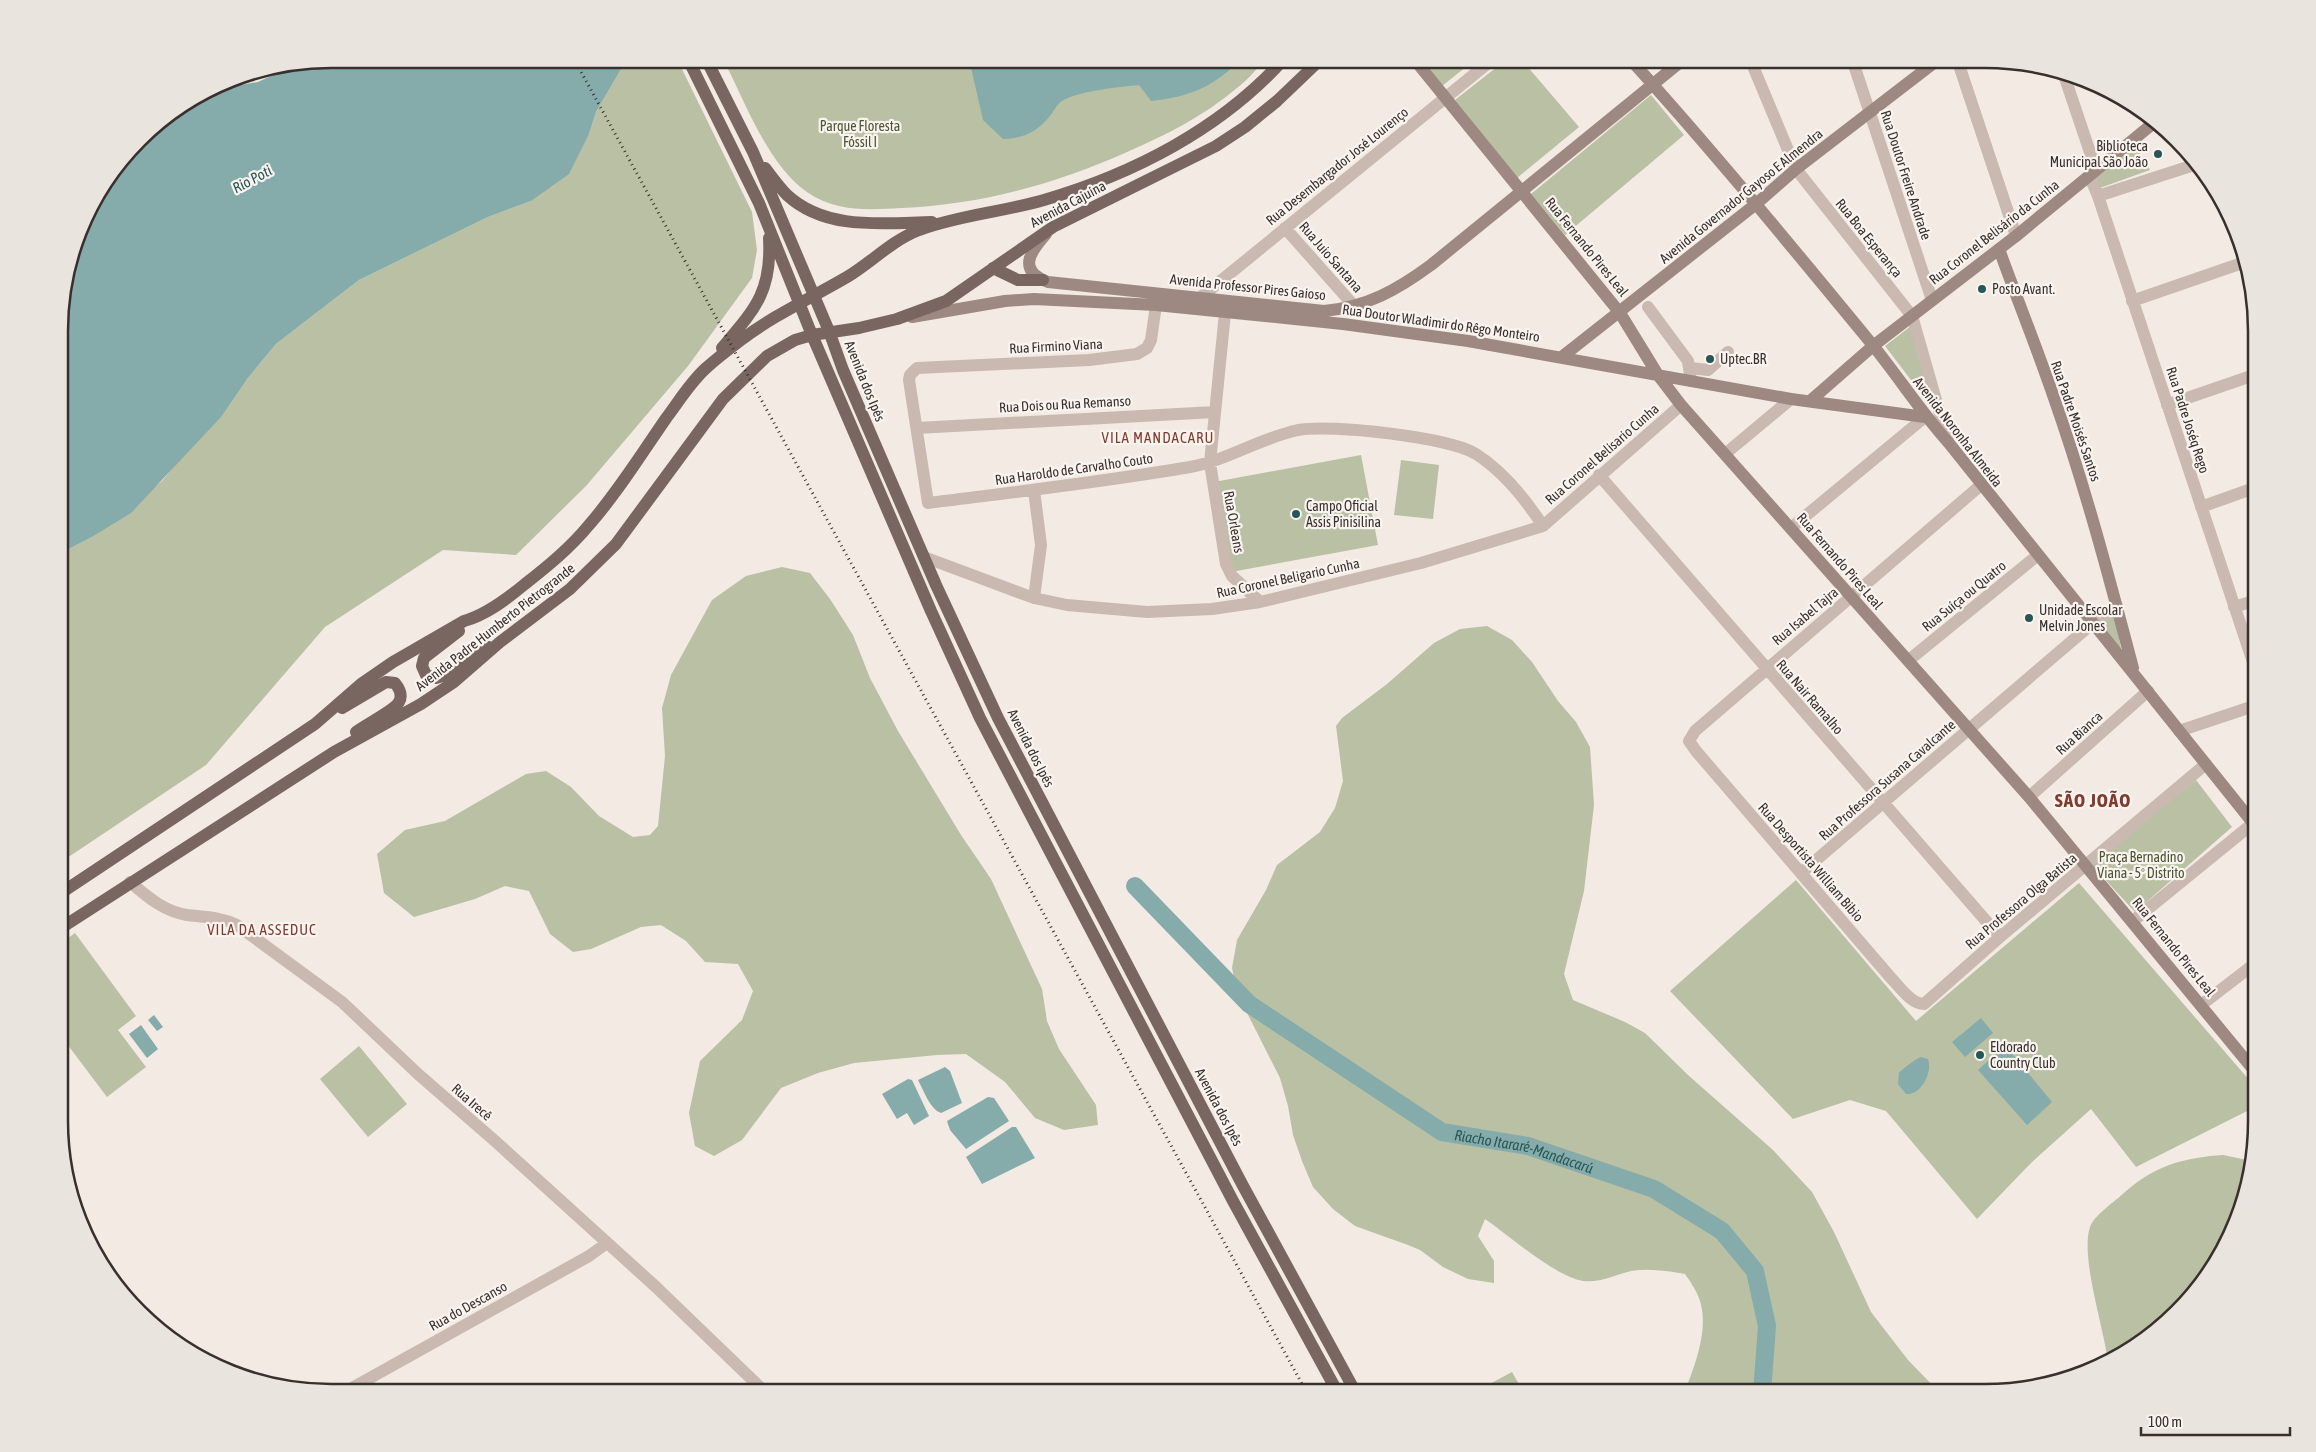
<svg xmlns="http://www.w3.org/2000/svg" width="2316" height="1452" font-family="'Asap Condensed',sans-serif">
<style>
.green{fill:#b9c0a4}
.water{fill:#85acaa}
.lines{fill:none;stroke-linecap:round;stroke-linejoin:round}
.river{stroke:#85acaa;stroke-width:18}
.street{stroke:#c9b9b0;stroke-width:12}
.secondary{stroke:#9d8981;stroke-width:12}
.primary{stroke:#796660;stroke-width:12}
.rail{stroke:#39302d;stroke-width:3;stroke-dasharray:1 4;stroke-linecap:butt}
.poi-dot{fill:#265756;stroke:#f9f4ef;stroke-width:2}
.labels{text-anchor:middle;dominant-baseline:central;stroke-width:4.5;stroke-linejoin:round;paint-order:stroke}
.park-label{font-size:14px;fill:#4b5533;stroke:#f9f4ef}
.poi-label{font-size:14px;fill:#39302d;stroke:#f9f4ef;text-anchor:start}
.street-label{font-size:14px;fill:#39302d;stroke:#f9f4ef}
.water-label{font-size:15px;font-style:italic;fill:#265756;stroke:#f9f4ef}
.neighbourhood-label{font-size:15px;letter-spacing:1px;fill:#803b2e;stroke:#f9f4ef}
.district-label{font-size:19px;font-weight:bold;letter-spacing:1px;fill:#803b2e;stroke:#f9f4ef}
.rim{fill:none;stroke:#39302d;stroke-width:2.5}
</style>
<rect width="100%" height="100%" fill="#f2eae3"/>
<path class="green" d="M627,59H677L752,212L757,250L752,278L688,366L586,486L516,555L443,550L325,627L206,765L61,862V553L90,538L162,481L276,344L359,280L488,217L531,201L589,134L596,112Z
M723,59H1266C1257,68 1248,80 1237,88C1204,116 1166,135 1127,152C1055,184 980,205 901,208C868,210 835,212 807,192C767,164 745,101 723,59Z
M1420,59H1476L1442,86Z
M1507,59H1521L1579,127L1517,178L1455,100Z
M1651,95L1684,135L1565,235L1531,194Z
M2135,144L2150,170L2097,189L2092,175Z
M1911,326L1943,422L1885,346Z
M1361,455L1378,545L1231,572L1214,482Z
M1401,460L1439,465L1433,519L1394,515Z
M782,567L810,573L830,599L853,635L870,678L898,731L961,835L991,879L1042,989L1047,1021L1059,1049L1096,1105L1098,1125L1064,1130L1035,1118L1005,1082L966,1054L937,1055L854,1063L818,1073L781,1088L742,1140L714,1156L695,1146L689,1113L700,1061L742,1020L753,991L738,964L705,962L686,941L661,925L641,927L591,949L573,952L550,934L529,891L505,886L475,899L414,917L384,893L377,854L405,830L445,821L526,774L546,771L571,787L599,816L633,837L650,835L658,826L665,756L662,708L671,675L712,600L746,576Z
M2114,611L2122,654L2099,625Z
M1487,626L1512,640L1532,662L1558,701L1576,722L1590,747L1594,805L1584,891L1564,974L1573,1000L1625,1022L1645,1033L1688,1075L1773,1150L1812,1192L1834,1232L1871,1312L1908,1360L1940,1393H1684C1695,1366 1710,1327 1699,1298C1696,1290 1690,1281 1685,1274C1668,1271 1649,1268 1631,1271C1615,1275 1600,1283 1583,1281C1554,1276 1510,1236 1485,1219L1478,1236L1494,1261V1283L1468,1279L1443,1267L1420,1250L1408,1245L1355,1226L1333,1209L1313,1187L1302,1161L1293,1135L1288,1106L1280,1078L1238,995L1232,968L1237,940L1266,890L1277,865L1320,832L1335,808L1343,781L1336,726L1342,718L1387,684L1434,643L1460,629Z
M2196,780L2232,827L2135,912L2091,864Z
M1796,880L1916,1021L2079,883L2257,1089V1106L2136,1167L2091,1109L2031,1163L1977,1219L1886,1111L1850,1100L1793,1119L1670,991Z
M75,933L136,1016L118,1030L146,1067L107,1097L61,1036V943Z
M359,1046L407,1104L368,1137L320,1079Z
M2223,1155L2252,1161C2249,1176 2248,1195 2242,1210C2217,1271 2171,1336 2108,1362C2104,1328 2080,1257 2090,1227C2094,1215 2116,1201 2125,1192C2156,1165 2183,1158 2223,1155Z
M1512,1372L1524,1393H1473Z"/>
<path class="water" d="M331,59H627L596,112L589,134L569,174L531,201L488,217L359,280L276,344L247,379L221,417L131,513L90,538L61,553V296L87,210L151,126L211,90L258,82L290,67Z
M969,59H1241C1214,87 1189,97 1151,101L1139,85C1120,87 1078,91 1062,101C1057,104 1053,112 1050,116C1037,132 1022,139 1003,139L983,120Z
M154,1015L163,1027L157,1031L148,1020Z
M1981,1018L1993,1033L1965,1057L1952,1042Z
M141,1025L158,1049L147,1058L129,1034Z
M2005,1045L2052,1102L2027,1125L1978,1070Z
M1921,1057L1928,1059C1933,1072 1921,1096 1906,1094L1898,1084L1899,1073C1901,1070 1917,1058 1921,1057Z
M945,1067L950,1071L962,1103L941,1113C930,1109 924,1091 918,1080Z
M908,1079L912,1080L929,1116L914,1125L907,1113L897,1119L882,1094Z
M988,1097L994,1098L1009,1121L966,1149L950,1130L947,1121Z
M1012,1127H1016L1035,1158L982,1184L966,1157Z"/>
<g class="lines">
<path class="river" id="s1" d="M1135,886L1249,1004L1442,1132L1528,1146L1654,1189L1722,1231L1755,1271L1767,1326L1762,1393"/>
<path class="street" d="M1750,59L1796,169L1912,316L1948,442
M1852,59L1932,300
M1957,59L2016,236
M2063,72L2096,170
M2089,175L2098,196L2257,674
M2098,196L2197,164
M1285,228L1355,307
M1201,297L1493,59
M2132,301L2248,261
M1156,305L1151,340L1147,348L1137,354L1089,360L917,368L910,375L909,380L928,503C1015,492 1103,482 1190,467C1228,460 1260,438 1298,430C1330,424 1449,437 1476,454C1503,471 1526,500 1543,526
M1648,307L1688,361L1691,381
M1225,313L1210,463L1226,564L1232,576L1260,602
M1690,368L1708,370L1728,352
M2167,405L2257,374
M917,428L1215,412
M1725,454L1791,399
M1599,475L2000,937
M1981,485L1695,731L1689,741L1696,751L1891,978C1900,987 1911,1004 1924,1004L2000,937L2206,764
M2201,507L2257,487
M1791,528L1925,417
M924,557L1034,598L1067,605L1147,612L1212,609L1260,602L1421,563L1543,526L1681,405
M1034,598L1041,545L1034,490
M2234,607L2257,600
M1909,660L2038,555
M2179,731L2257,705
M2029,797L2148,691
M1801,873L2093,623L2117,606
M130,882C148,897 163,911 187,915C205,917 221,917 237,925L342,1002L418,1074L495,1141L656,1287L766,1393
M2133,921L2257,820
M2201,1005L2257,962
M343,1393L589,1256L607,1243"/>
<path class="secondary" d="M1414,59L1620,313L1658,375L1681,405L2029,797L2257,1074
M1630,59C1713,151 1792,247 1871,343C1898,376 1920,411 1948,442L2257,828
M1046,234C1030,252 1017,270 1048,282L1324,311C1367,307 1397,290 1431,265L1684,59
M1999,249C2017,299 2037,348 2054,398C2085,486 2109,577 2133,668
M912,317L1005,301L1034,299L1156,305L1343,324L1468,341L1791,399L1925,417
M1563,356L1756,204L1796,169L1939,59
M1810,401L1873,346L2016,236L2156,121"/>
<path class="primary" d="M688,59L759,203L812,335L931,611L980,718L1233,1201L1338,1393
M706,59L753,152L829,331L843,370L936,585L998,718L1242,1184L1356,1393
M765,168C772,177 779,187 787,195C826,231 883,223 932,222
M993,268L1018,280H1043
M722,348C755,309 772,292 769,238
M459,631L424,658L422,666L426,675L436,678L442,676L489,647
M342,708L386,682L395,683C399,688 403,695 399,702C395,710 365,725 356,732
M61,893L315,724L361,684L393,662L464,621C486,615 507,599 525,584C548,566 570,548 589,525C618,492 642,453 667,417C679,401 690,383 705,369C716,359 729,349 741,340C774,315 811,298 847,277C872,262 891,241 919,230C960,215 1003,212 1044,200C1133,174 1221,129 1284,59
M61,928L334,752L421,704L454,682L500,642L570,589L616,544L723,399L767,356L795,340L812,335L859,328L897,319L946,301L1053,227L1216,146L1245,127L1277,101L1321,59"/>
<path class="rail" d="M574,59L1307,1393"/>
</g>
<g class="poi-dot">
<circle cx="2158" cy="154" r="5"/>
<circle cx="1982" cy="289" r="5"/>
<circle cx="1710" cy="359" r="5"/>
<circle cx="1296" cy="514" r="5"/>
<circle cx="2029" cy="618" r="5"/>
<circle cx="1980" cy="1055" r="5"/>
</g>
<g class="labels">
<g class="park-label">
<text x="860" y="126">Parque Floresta<tspan x="860" dy="16">Fóssil I</tspan></text>
<text x="2141" y="857">Praça Bernadino<tspan x="2141" dy="16">Viana - 5º Distrito</tspan></text>
</g>
<g class="poi-label">
<text x="2148" y="146" text-anchor="end">Biblioteca<tspan x="2148" dy="16">Municipal São João</tspan></text>
<text x="1992" y="289">Posto Avant.</text>
<text x="1720" y="359">Uptec.BR</text>
<text x="1306" y="506">Campo Oficial<tspan x="1306" dy="16">Assis Pinisilina</tspan></text>
<text x="2039" y="610">Unidade Escolar<tspan x="2039" dy="16">Melvin Jones</tspan></text>
<text x="1990" y="1047">Eldorado<tspan x="1990" dy="16">Country Club</tspan></text>
</g>
<g class="street-label">
<text transform="translate(1337 166) rotate(-39)">Rua Desembargador José Lourenço</text>
<text transform="translate(1906 175) rotate(72)">Rua Doutor Freire Andrade</text>
<text transform="translate(1741 196) rotate(-39)">Avenida Governador Gayoso E Almendra</text>
<text transform="translate(1068 204) rotate(-28)">Avenida Cajuína</text>
<text transform="translate(1994 232) rotate(-38)">Rua Coronel Belisário da Cunha</text>
<text transform="translate(1869 238) rotate(51)">Rua Boa Esperança</text>
<text transform="translate(1587 247) rotate(51)">Rua Fernando Pires Leal</text>
<text transform="translate(1331 257) rotate(49)">Rua Juio Santana</text>
<text transform="translate(1248 287) rotate(6)">Avenida Professor Pires Gaioso</text>
<text transform="translate(1441 323) rotate(8)">Rua Doutor Wladimir do Rêgo Monteiro</text>
<text transform="translate(1056 346) rotate(-3)">Rua Firmino Viana</text>
<text transform="translate(865 381) rotate(68)">Avenida dos Ipês</text>
<text transform="translate(1065 404) rotate(-3)">Rua Dois ou Rua Remanso</text>
<text transform="translate(2188 420) rotate(72)">Rua Padre Joséq Rego</text>
<text transform="translate(2076 421) rotate(71)">Rua Padre Moisés Santos</text>
<text transform="translate(1958 432) rotate(52)">Avenida Noronha Almeida</text>
<text transform="translate(1602 454) rotate(-41)">Rua Coronel Belisario Cunha</text>
<text transform="translate(1074 469) rotate(-8)">Rua Haroldo de Carvalho Couto</text>
<text transform="translate(1234 522) rotate(80)">Rua Orleans</text>
<text transform="translate(1840 561) rotate(49)">Rua Fernando Pires Leal</text>
<text transform="translate(1288 578) rotate(-12)">Rua Coronel Beligario Cunha</text>
<text transform="translate(1964 596) rotate(-39)">Rua Suíça ou Quatro</text>
<text transform="translate(1805 616) rotate(-40)">Rua Isabel Tajra</text>
<text transform="translate(495 627) rotate(-38)">Avenida Padre Humberto Pietrogrande</text>
<text transform="translate(1810 697) rotate(49)">Rua Nair Ramalho</text>
<text transform="translate(2079 733) rotate(-42)">Rua Bianca</text>
<text transform="translate(1031 748) rotate(63)">Avenida dos Ipês</text>
<text transform="translate(1887 780) rotate(-41)">Rua Professora Susana Cavalcante</text>
<text transform="translate(1811 862) rotate(49)">Rua Desportista William Bibio</text>
<text transform="translate(2021 901) rotate(-40)">Rua Professora Olga Batista</text>
<text transform="translate(2174 947) rotate(51)">Rua Fernando Pires Leal</text>
<text transform="translate(472 1102) rotate(41)">Rua Irecê</text>
<text transform="translate(1219 1107) rotate(62)">Avenida dos Ipês</text>
<text transform="translate(468 1306) rotate(-29)">Rua do Descanso</text>
</g>
<g class="water-label">
<text transform="translate(252 179) rotate(-28)">Rio Poti</text>
<text stroke="none"><textPath href="#s1" startOffset="480">Riacho Itararé-Mandacarú</textPath></text>
</g>
<g class="neighbourhood-label">
<text x="1158" y="437">VILA MANDACARU</text>
<text x="262" y="929">VILA DA ASSEDUC</text>
</g>
<g class="district-label">
<text x="2093" y="800">SÃO JOÃO</text>
</g>
</g>
<path d="M0 0H2316V1452H0ZM331 68H1985A263 263 0 0 1 2248 331V1121A263 263 0 0 1 1985 1384H331A263 263 0 0 1 68 1121V331A263 263 0 0 1 331 68Z" fill="#eae4df" fill-rule="evenodd"/>
<path class="rim" d="M331 68H1985A263 263 0 0 1 2248 331V1121A263 263 0 0 1 1985 1384H331A263 263 0 0 1 68 1121V331A263 263 0 0 1 331 68Z"/>
<path d="M2141 1427v8h149v-8" fill="none" stroke="#39302d" stroke-width="2.5"/>
<text x="2148" y="1427" font-size="15" fill="#39302d" stroke="#f9f4ef" stroke-width="4" paint-order="stroke">100 m</text>
</svg>
